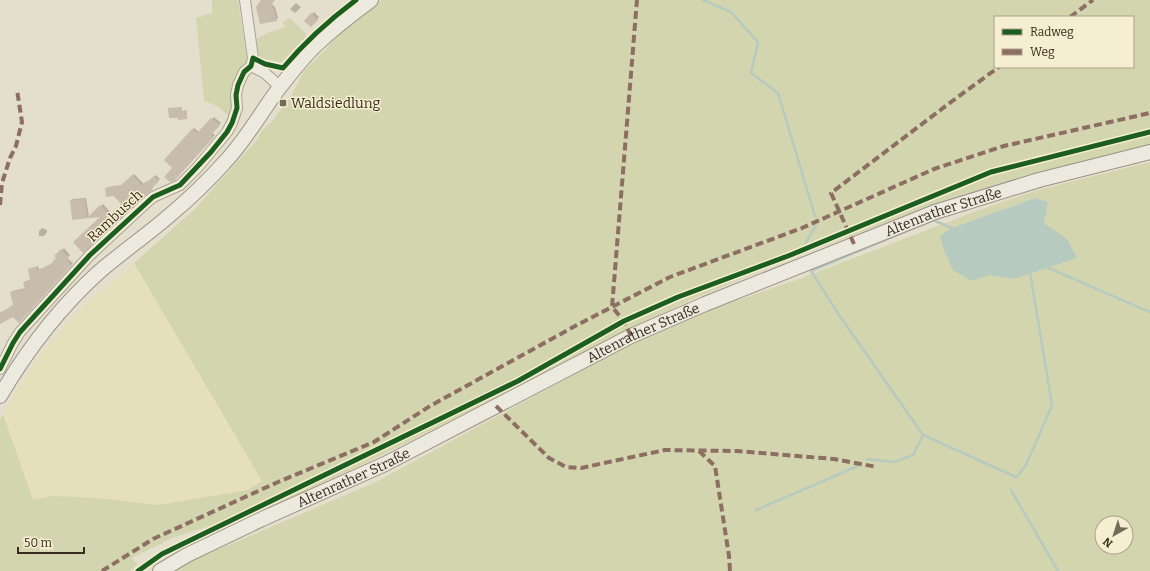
<svg xmlns="http://www.w3.org/2000/svg" width="1150" height="571" font-family="Bitter,serif">
<style>
.farmland{fill:#e5dfbc}
.green{fill:#d2d5ae;fill-rule:evenodd}
.water{fill:#b7cabf}
.shadow{fill:#0003}
.lines{fill:none;stroke-linecap:round;stroke-linejoin:round}
.stream{stroke:#b7cabf;stroke-width:2.5}
.building{fill:#c8bcad}
.street-casing{stroke:#a9a395;stroke-width:12}
.secondary-casing{stroke:#999285;stroke-width:16}
.street{stroke:#ece9de;stroke-width:10}
.secondary{stroke:#ece9de;stroke-width:14}
.quiet{stroke:#8d6e63;stroke-width:4;stroke-dasharray:8 4;stroke-linecap:butt}
.cycleway-casing{stroke:#f6eed1;stroke-width:8}
.cycleway{stroke:#1b5e20;stroke-width:5}
.poi-dot{fill:#746a5a;stroke:#f6eed1;stroke-width:1.5}
.labels{text-anchor:middle;dominant-baseline:central;stroke-width:3;stroke-linejoin:round;paint-order:stroke}
.poi-label{font-size:14px;fill:#382c1d;stroke:#f6eed1;text-anchor:start}
.street-label{font-size:14px;fill:#382c1d;stroke:#f6eed1}
</style>
<rect width="100%" height="100%" fill="#e4decc"/>
<path class="farmland" d="M134,263L262,481L248,490L158,505L98,498L53,496L33,501L3,414L23,380L43,351L63,328L87,303Z"/>
<path class="green" d="M212,0H238L247,61L236,74L231,87V118L217,106L204,101L196,17H202V15L212,14Z
M382,0H1150V146L1037,172L940,202L801,255L690,300L380,456L279,504L172,538L132,558L137,564L130,571H0V420L3,414L33,500L53,496L98,498L158,505L248,490L262,481L134,263L194,210L257,140L261,132L273,120L290,98L304,71L354,20ZM995,17H1133V67H995Z
M290,18L306,34V36L282,62L260,58L255,40L268,33L285,27L283,22Z
M1150,162V571H176L185,564L378,481L634,342L712,309L799,279L982,209L1038,190ZM1035,198L1048,202L1044,223L1067,239L1014,279L989,275L952,228ZM1102,523H1126V547H1102Z"/>
<path class="water" d="M1035,198L1048,202L1044,223L1067,239L1077,258L1014,279L989,275L971,281L953,270L944,250L940,236L952,228Z"/>
<path class="shadow" d="M262,0H274L271,3L275,7L278,18L276,20Z
M296,3L301,7L295,13L290,9Z
M314,12L319,17L311,26L305,21Z
M214,117L221,123L212,133L215,135L173,180V168L165,160L194,128L199,132Z
M134,174L144,184L147,181L148,182L156,175L160,179L152,186L153,188L152,189L142,196L83,252L103,216L89,217L103,204L112,214L123,204L106,189L108,187L123,185Z
M86,198L89,217L73,219L71,201L72,199Z
M42,228L47,230V232L44,236H39V231Z
M64,248L70,255L67,258L73,263L19,322L13,316L0,323V313L11,307L14,304L11,292L13,291L25,288L24,282L31,279L29,269L38,266L39,270L53,263L58,258L56,256Z"/>
<g class="lines">
<path class="stream" d="M703,0L731,12L758,42L751,73L778,93L815,216
M954,229L933,220L811,271L837,312L923,435L1016,477
M803,248L816,225
M1044,266L1150,312
M867,459L894,462L913,455L923,435
M1016,478L1026,465L1052,405L1030,272
M1011,490L1058,571
M756,510L858,466"/>
</g>
<path class="building" d="M261,0H275L271,5L274,9L277,21L260,24L256,7Z
M311,13L318,20L311,27L304,21Z
M182,107V111L187,110V119L178,120V118H169L168,108Z
M211,118L220,125L211,135L214,137L174,181L170,182L164,177L172,168L164,160L192,129L197,133Z
M132,175L142,185L145,182L146,183L154,176L159,181L151,189L152,190L143,197L83,253L73,242L100,217L72,220L70,200L85,199L87,218L100,205L110,215L121,204L114,196L106,197L105,188L120,186Z
M61,249L69,257L67,260L72,265L19,323L13,317L0,324V313L10,307V306L13,305L10,292L25,289L23,282L30,280L28,269L37,267V270L50,265L56,258L54,256Z"/>
<g class="lines">
<g class="street-casing">
<path id="street" d="M245,0L253,58L251,66
M251,66L265,73L280,87
M0,369L13,343L20,332L90,255L147,202L153,197L180,185L197,168L227,132L232,123L237,108L236,95L238,85L244,72L251,66"/>
</g>
<g class="secondary-casing">
<g id="secondary">
<path d="M0,396C27,350 59,308 99,272C122,252 147,235 170,215C189,199 208,181 224,163C246,140 261,112 280,87C291,73 303,57 317,44C334,28 352,14 371,0"/>
<path id="s1" d="M160,571L187,555L262,519L385,464L631,336L705,304L935,212L1039,180L1150,152"/>
</g>
</g>
<use href="#street" class="street"/>
<use href="#secondary" class="secondary"/>
<path class="quiet" d="M1070,17L1093,0
M0,205L2,183L10,158L16,146L22,122L17,90
M854,244L831,193L951,102L999,67
M631,336L624,321L612,307L637,0
M496,406L549,458L566,467L581,468L665,450L737,451L834,459L877,467
M699,451L715,466L729,556L730,571
M102,571L153,539L278,482L374,442L430,406L577,325L670,277L802,228L934,169L1004,146L1150,113"/>
<g class="cycleway-casing">
<path id="cycleway" d="M0,369L13,343L20,332L90,255L153,197L180,185L211,152L227,132L232,123L237,108L236,95L238,85L244,72L251,66L253,58L265,64L283,68C305,42 329,20 356,0
M138,571L162,554L518,381L624,321L678,297L788,256L991,172L1150,132"/>
</g>
<use href="#cycleway" class="cycleway"/>
</g>
<rect class="poi-dot" x="279" y="99" width="8" height="8" rx="2"/>
<g class="labels">
<g class="poi-label">
<text x="291" y="103">Waldsiedlung</text>
</g>
<g class="street-label">
<text stroke="none"><textPath href="#s1" startOffset="863">Altenrather Straße</textPath></text>
<text transform="translate(115 216) rotate(-43)">Rambusch</text>
<text stroke="none"><textPath href="#s1" startOffset="539">Altenrather Straße</textPath></text>
<text stroke="none"><textPath href="#s1" startOffset="215">Altenrather Straße</textPath></text>
</g>
</g>
<rect x="994" y="16" width="140" height="52" fill="#f6eed1" stroke="#aaa089"/>
<rect x="1002" y="29" width="20" height="6" fill="#1b5e20" stroke="#aaa089"/>
<text x="1030" y="36" font-size="12" fill="#382c1d">Radweg</text>
<rect x="1002" y="49" width="20" height="6" fill="#8d6e63" stroke="#aaa089"/>
<text x="1030" y="56" font-size="12" fill="#382c1d">Weg</text>
<g transform="translate(1114 535) rotate(219)"><circle r="19" fill="#f6eed1" stroke="#aaa089"/>
<path d="M0-3L7 15L0 10L-7 15Z" fill="#746a5a"/>
<text y="-6" font-size="11" font-weight="bold" text-anchor="middle" fill="#382c1d">N</text>
</g>
<path d="M18 547v6h66v-6" fill="none" stroke="#382c1d" stroke-width="2"/>
<text x="24" y="547" font-size="12" fill="#382c1d" stroke="#f6eed1" stroke-width="3" paint-order="stroke">50 m</text>
</svg>
